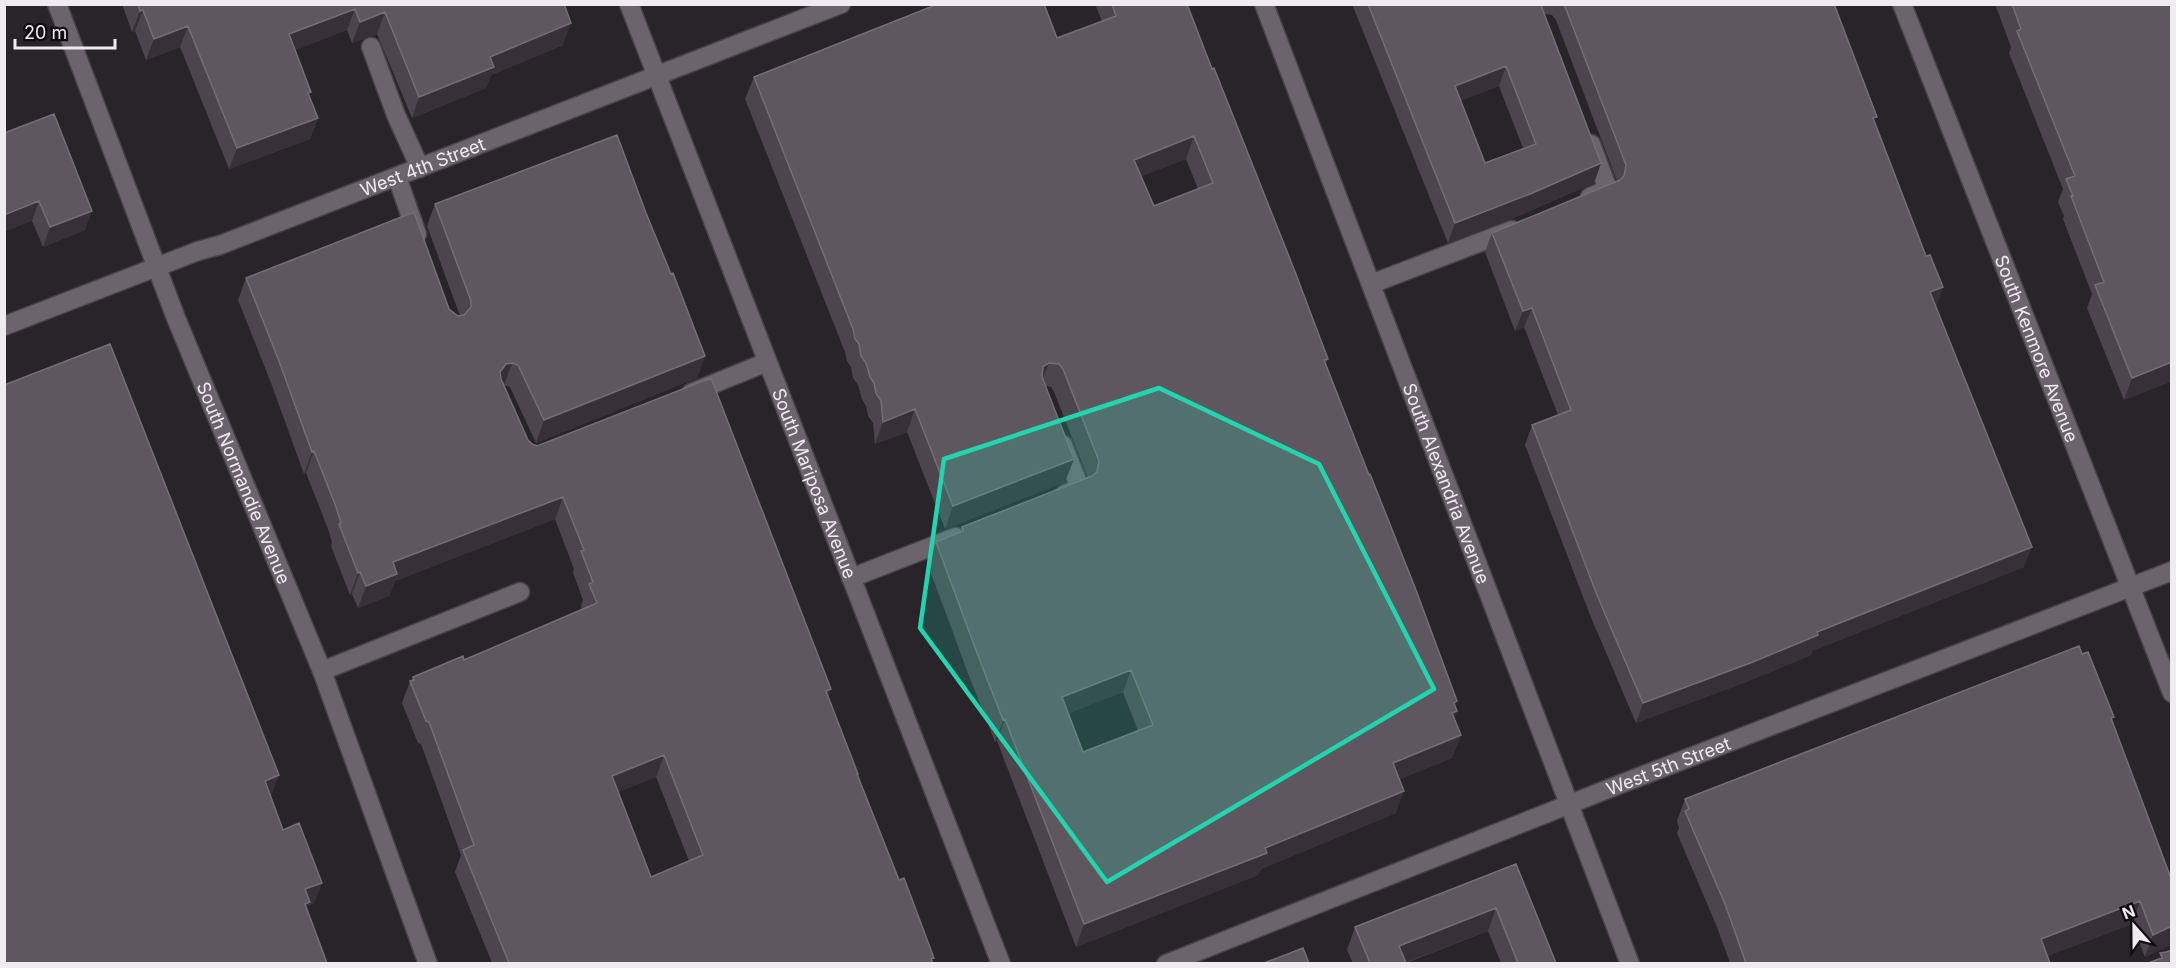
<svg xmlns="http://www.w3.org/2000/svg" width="2176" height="968" font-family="Inter,sans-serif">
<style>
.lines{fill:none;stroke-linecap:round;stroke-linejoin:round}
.lane-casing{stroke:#474248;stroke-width:21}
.street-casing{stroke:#474248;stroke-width:21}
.secondary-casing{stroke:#474248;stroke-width:21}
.lane{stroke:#6c646d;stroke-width:18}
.street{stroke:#6c646d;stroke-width:18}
.secondary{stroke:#6c646d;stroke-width:18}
.wall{fill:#4c454d;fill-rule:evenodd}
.shaded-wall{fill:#373038}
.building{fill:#5e575f;stroke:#746e76;stroke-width:1.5;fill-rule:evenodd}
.marked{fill:#22d5af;fill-opacity:0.2;stroke:#22d5af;stroke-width:4.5;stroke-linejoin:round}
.labels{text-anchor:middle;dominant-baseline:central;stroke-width:4.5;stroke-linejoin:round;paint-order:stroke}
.street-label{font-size:18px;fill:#efebf0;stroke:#100d10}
</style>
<rect width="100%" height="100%" fill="#29232a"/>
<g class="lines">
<g class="lane-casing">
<path id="lane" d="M371,47L396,115L420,168
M397,177L417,234
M1590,197L1608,189L1591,144
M1371,284L1512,230
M691,393L767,362
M1063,445L1080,488L1065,494
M851,578L956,537
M322,671L520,592"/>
</g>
<g class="street-casing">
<g id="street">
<path id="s1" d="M629,4L1001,964"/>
<path id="s2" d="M1264,4L1630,964"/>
<path id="s3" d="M1902,4L2172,693"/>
<path id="s4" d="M4,326L198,251L220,245L841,4"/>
<path id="s5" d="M1166,964L1613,787L2172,571"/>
</g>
</g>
<g class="secondary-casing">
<g id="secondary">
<path id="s6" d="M57,4L176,318L322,671L428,964"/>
</g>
</g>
<use href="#lane" class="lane"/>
<use href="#street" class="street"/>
<use href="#secondary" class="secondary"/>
</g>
<path class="wall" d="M122,4H564L563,45L491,75L486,88L412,118L377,34L352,43L347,30L295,50L309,96L318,118L310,139L229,169L180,47L146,60L135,31L132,32Z
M1095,4H1187L1328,359L1326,363L1457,711L1454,719L1461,735L1452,758L1400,779L1396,813L1261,869L1258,875L1076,947L997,741L995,742L969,676L928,565L936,542L960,533L962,527L1088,478L1054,392L1051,387L1045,386L1065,482L945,529L907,432L875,444L873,423L868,416L866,406L862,399L858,385L853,378L851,367L847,361L845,352L745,99L754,77L1057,38L1102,21ZM1186,159L1198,189L1154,206L1141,176ZM1123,692L1138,731L1083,752L1069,713Z
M1352,4H1834L1875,123L1926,256L1943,287L1936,306L2024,567L1812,651L1811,655L1746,682L1636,723L1590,615L1525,445L1532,425L1558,415L1524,327L1515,331L1485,252L1492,233L1617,181L1556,20L1552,15L1544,14L1601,163L1594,183L1523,214L1448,243ZM1499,86L1523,148L1485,163L1460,101Z
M1995,4H2172V381L2124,400L2087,308L2092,294L2063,219L2064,216L2058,202L2063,189L2009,53L2011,47Z
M4,133L85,230L43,247L32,221Z
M435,204L646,213L705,356L697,378L536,443L510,387L504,385L528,440L532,444L828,697L858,774L857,776L933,963H492L455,872L461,855L421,744L418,743L402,703L410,681H411L413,677L464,660L582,609L581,606L583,600L573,573L574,569L555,519L395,581L389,596L358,608L352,594L350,595L331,546L332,542L328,529L306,473L304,474L271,383L238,300L246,278L449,309L458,316H460L427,226ZM656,777L689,861L651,877L618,792Z
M2112,722L2172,881V946H2168L2145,957L2132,924L2047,956L2050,963H1730L1717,927L1677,833L1679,828L1677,821L1685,799Z
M1516,864L1556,963H1501L1488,931L1406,963H1353L1347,950L1355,927Z"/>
<path class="shaded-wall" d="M355,9L347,30L281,56L289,34Z
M143,10L135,31L132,32L140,11Z
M385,12L377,34L352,43L360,22Z
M571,23L563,45L491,75L486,88L412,118L419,97L490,57Z
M188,26L180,47L146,60L154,39Z
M1506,66L1499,86L1447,106L1455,86Z
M318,118L310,139L229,169L237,148Z
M1194,136L1186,159L1126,182L1134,160Z
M1601,163L1594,183L1523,214L1448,243L1455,223Z
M39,201L32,221L4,232V215Z
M92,211L85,230L43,247L50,227Z
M1943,287L1936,307L1930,292Z
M1532,308L1524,327L1515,331L1523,311Z
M705,356L697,378L536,443L544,420Z
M2172,362V381L2124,400L2132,378Z
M512,363L504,385L498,386L500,372L506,364Z
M1049,363L1040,385L1043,367Z
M915,409L907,432L875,444L883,422Z
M314,451L306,473L304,474L312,452Z
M1074,459L1065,482L945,529L953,506Z
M563,497L555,519L395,581L389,596L358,608L366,586L393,562Z
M2032,547L2024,567L1812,651L1811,655L1746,682L1636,723L1643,703L1817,632Z
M360,572L352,594L350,595L358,573Z
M1131,670L1123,692L1054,719L1062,697Z
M831,689L823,711L826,691Z
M1457,701L1453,712L1457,711L1449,733L1454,703Z
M1005,719L997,741L995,742L1003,720Z
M1461,735L1452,758L1385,785L1393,763Z
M664,755L656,777L604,798L612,776Z
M279,775L271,797L265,781Z
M1404,791L1396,813L1261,869L1258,875L1076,947L1084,924L1265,848Z
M322,883L314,904L308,906L302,924L305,889Z
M2140,901L2132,924L2033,961L2041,939Z
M1496,908L1488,931L1404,963L1399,946Z
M2172,926V946H2168L2145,957L2153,935Z"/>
<path class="building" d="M138,4H564L571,23L490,57L494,67L419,97L385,12L360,22L355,9L289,34L311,92L308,93L318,118L237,148L188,26L154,39L143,10L140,11Z
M938,4H1044L1057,38L1116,16L1112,4H1187L1212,69L1214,68L1294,269L1328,359L1324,360L1369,475L1370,474L1416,590L1457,701L1454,703L1457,711L1452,713L1461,735L1393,763L1404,791L1265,848L1267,853L1084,924L1005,719L1003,720L977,653L936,542L963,531L962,527L1092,476L1097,472L1099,461L1063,369L1059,364L1049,363L1043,367L1042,377L1074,459L953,506L915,409L883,422L881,401L876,393L874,383L870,377L866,363L861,356L859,344L855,339L853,329L754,77ZM1194,136L1213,183L1154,206L1134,160ZM1131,670L1153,725L1083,752L1062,697Z
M1368,4H1542V8L1601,163L1530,194L1455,223ZM1506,66L1536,144L1485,163L1455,86Z
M1564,4H1834L1877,117L1873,118L1926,256L1930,255L1943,287L1930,292L2032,547L1817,632L1818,635L1753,662L1643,703L1597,595L1532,425L1571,410L1532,308L1523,311L1492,233L1620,180L1624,176L1626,165Z
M2012,4H2172V362L2132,378L2095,285L2104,282L2071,196H2073L2066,179L2075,176L2017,31L2021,29Z
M54,114L92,211L50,227L39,201L4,215V133Z
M617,135L646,213L671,274L673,273L705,356L544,420L518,365L512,363L506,364L500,372L501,379L528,440L532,444L537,446L711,378L831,689L826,691L858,774H857L899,880L904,878L934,958L931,959L933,963H509L463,850L474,845L429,722L426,721L410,681L414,680L413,677L463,656L464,660L597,603L589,584L593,582L581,551L584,550L563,497L393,562L397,574L366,586L360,572L358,573L339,524L341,523L336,507L314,451L312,452L279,361L246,278L414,212L449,309L458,316L464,315L471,307V301L435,204ZM664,755L703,855L651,877L612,776Z
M110,344L279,775L265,781L283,830L299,823L322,883L305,889L310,902L305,904L327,963H4V385Z
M2079,646L2082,654L2088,652L2114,717L2111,718L2172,881V926L2153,935L2140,901L2041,939L2050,963H1746L1725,904L1685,811L1689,809L1685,799Z
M1516,864L1556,963H1518L1496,908L1399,946L1406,963H1370L1355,927Z
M1303,948L1309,963H1264Z
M2172,950V963H2148L2162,958L2160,953L2166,952Z"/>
<path class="marked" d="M1159,388L1319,464L1434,689L1107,882L920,628L944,459Z"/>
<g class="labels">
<g class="street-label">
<text stroke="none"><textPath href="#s4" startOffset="448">West 4th Street</textPath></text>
<text stroke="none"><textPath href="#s3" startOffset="370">South Kenmore Avenue</textPath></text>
<text stroke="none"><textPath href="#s6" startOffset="514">South Normandie Avenue</textPath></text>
<text stroke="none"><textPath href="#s1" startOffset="514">South Mariposa Avenue</textPath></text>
<text stroke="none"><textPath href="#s2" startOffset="513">South Alexandria Avenue</textPath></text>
<text stroke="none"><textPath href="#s5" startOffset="540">West 5th Street</textPath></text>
</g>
</g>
<rect width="2176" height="968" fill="none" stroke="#efebf0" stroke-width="12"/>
<g transform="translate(2134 926) rotate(339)" stroke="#100d10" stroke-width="4.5" paint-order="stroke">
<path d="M0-4.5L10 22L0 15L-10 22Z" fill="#efebf0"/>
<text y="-9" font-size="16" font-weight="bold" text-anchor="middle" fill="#efebf0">N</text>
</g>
<path d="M15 39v9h100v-9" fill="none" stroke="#efebf0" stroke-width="3"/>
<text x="24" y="39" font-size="18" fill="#efebf0" stroke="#100d10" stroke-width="4.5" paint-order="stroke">20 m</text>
</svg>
